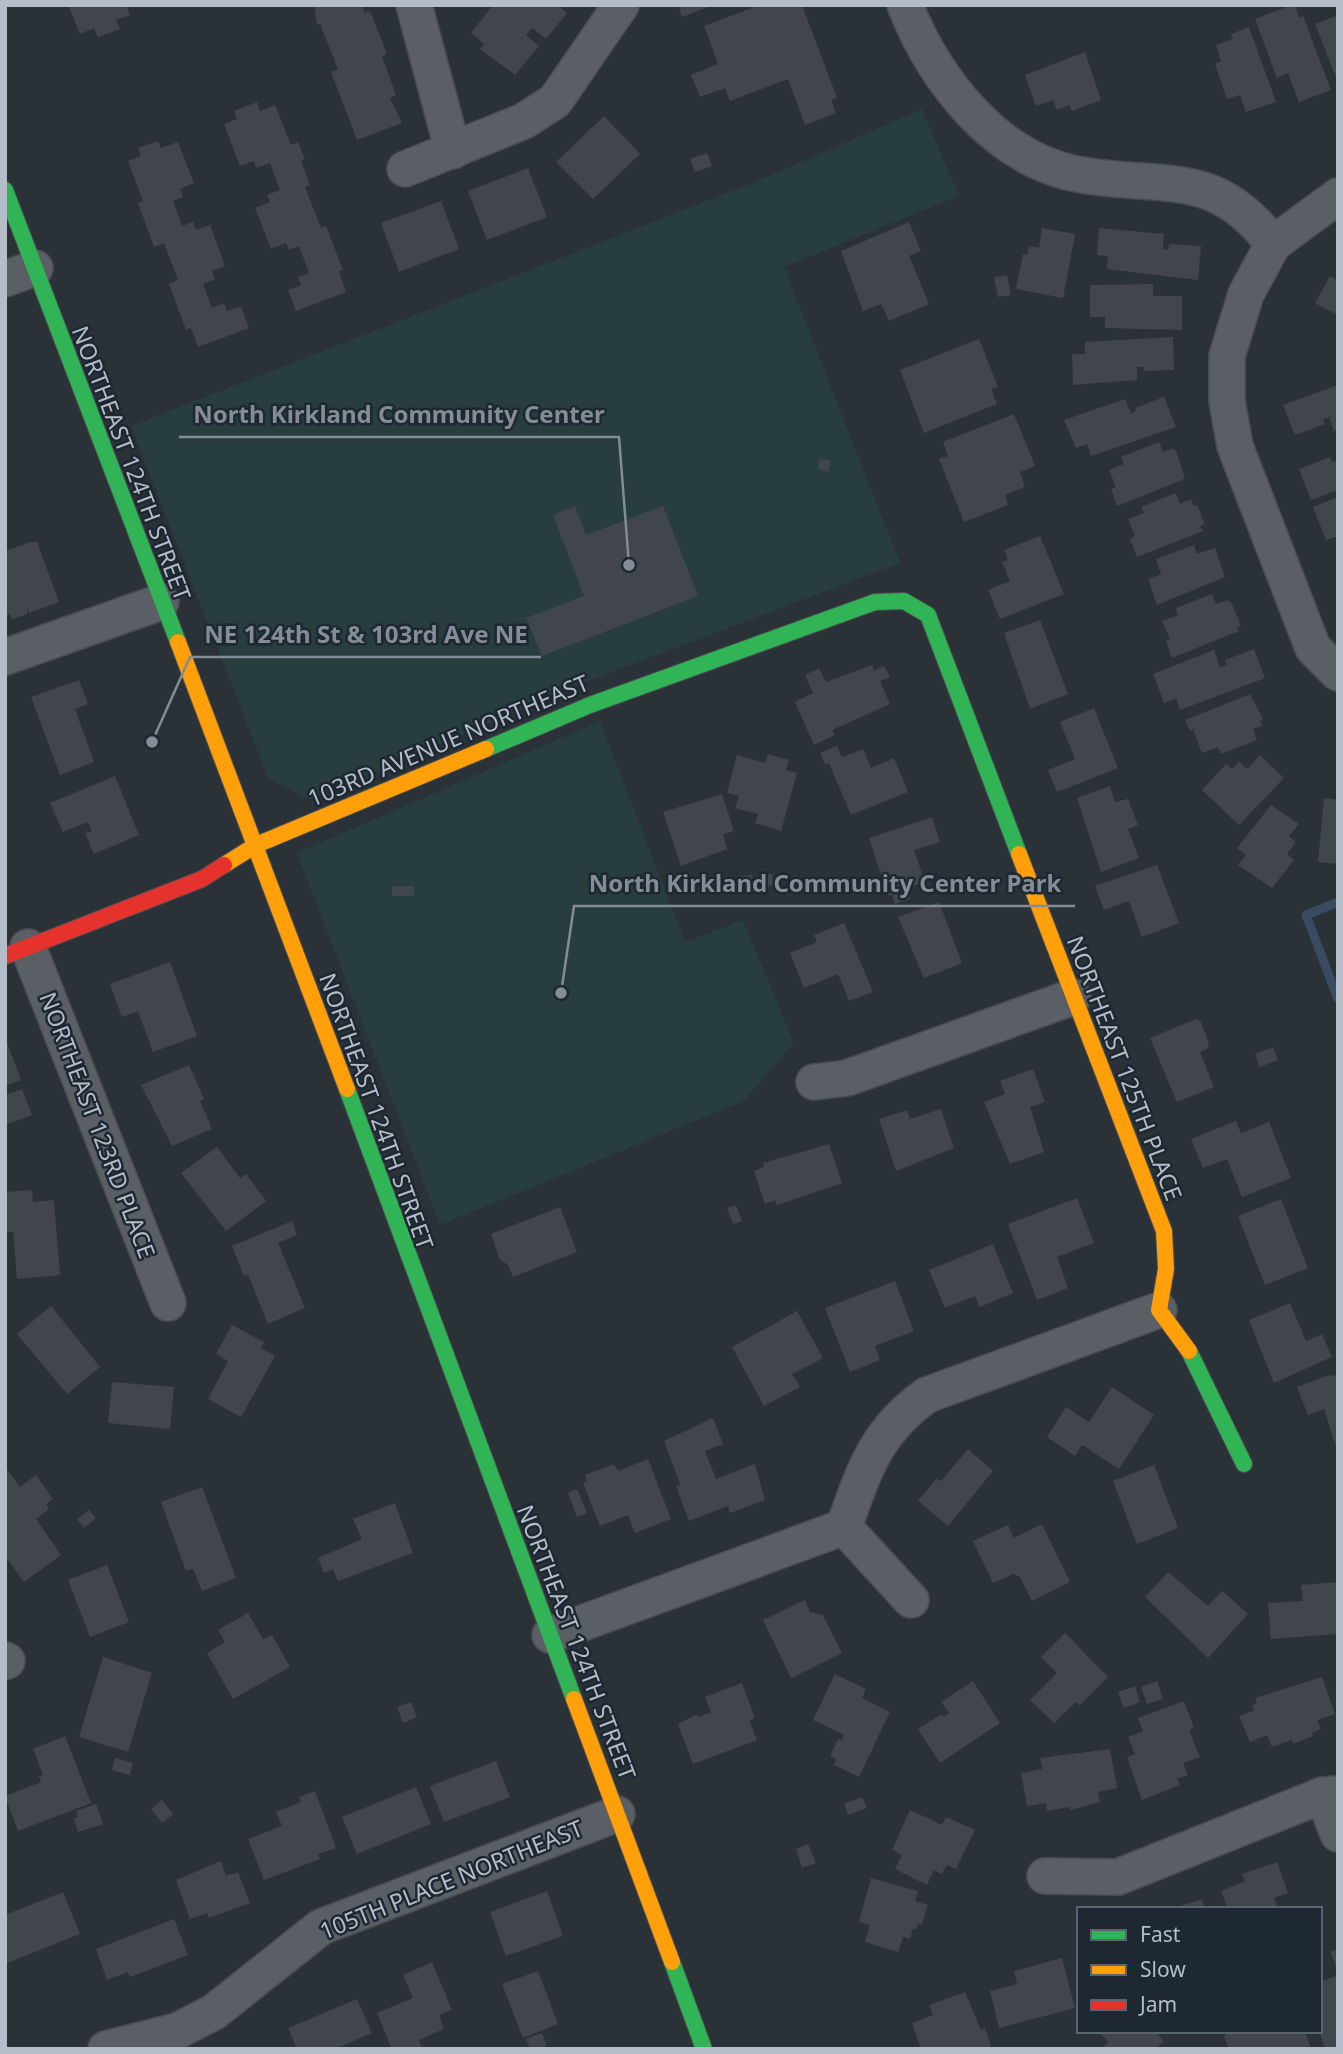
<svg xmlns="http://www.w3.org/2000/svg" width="1343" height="2054" font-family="'Noto Sans',sans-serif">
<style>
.green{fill:#273d3e}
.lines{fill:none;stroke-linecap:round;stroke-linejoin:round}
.stream{stroke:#384b60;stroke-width:9}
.building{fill:#41464c}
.street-casing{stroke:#484d52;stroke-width:38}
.fast-casing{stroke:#484d52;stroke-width:18}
.slow-casing{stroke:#484d52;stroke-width:18}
.jam-casing{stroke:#484d52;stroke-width:18}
.street{stroke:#5a5f65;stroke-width:35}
.fast{stroke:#30b455;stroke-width:16}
.slow{stroke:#ff9f0a;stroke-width:16}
.jam{stroke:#e5322d;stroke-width:16}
.labels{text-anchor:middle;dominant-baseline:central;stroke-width:5;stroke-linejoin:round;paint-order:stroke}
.street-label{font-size:23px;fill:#b4bdc8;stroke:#1d2832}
.leader{fill:none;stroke:#848c95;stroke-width:2.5}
.callout-dot{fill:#848c95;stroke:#1d2832;stroke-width:2.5}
.callout-label{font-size:24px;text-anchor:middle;font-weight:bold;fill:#848c95;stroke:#1d2832;stroke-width:5;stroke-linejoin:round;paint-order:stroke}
</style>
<rect width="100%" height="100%" fill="#2a3137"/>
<path class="green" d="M922,109L959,196L784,267L900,563L599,677L309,800L268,778L131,426L755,182Z
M600,721L685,942L743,920L794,1043L744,1101L440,1225L297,853Z"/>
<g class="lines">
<path class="stream" d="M1338,902L1306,915L1338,999"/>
</g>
<path class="building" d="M68,5H126L130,15L116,20L120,29L98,37L94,28L80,34Z
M314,5H361L365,13L370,11L387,54L382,56L396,95L390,98L402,123L357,140L331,72L338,69L320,24L317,25Z
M493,5H558L567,13L546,39L532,28L526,35L539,46L515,75L480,49L484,44L471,33Z
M678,5H713L682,17Z
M760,5H802L837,98L831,100L836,113L805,125L788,79L730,101L725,88L700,97L691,75L718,64L704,26Z
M1292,5H1295L1299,18L1303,16L1331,90L1299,102L1288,73L1277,78L1255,19Z
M1338,15V82L1315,24Z
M1249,27L1276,102L1246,112L1240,95L1227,99L1215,64L1221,61L1216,45L1233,39L1231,34Z
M1085,52L1101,100L1072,111L1069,105L1057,110L1053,100L1036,106L1025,75Z
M257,102L260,111L275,105L291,145L298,142L305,159L301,160L310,185L305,187L321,228L326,226L343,270L339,271L346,292L296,311L288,290L301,285L298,277L309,273L299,246L289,250L286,243L271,249L255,208L270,202L267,195L280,190L270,163L256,168L254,161L240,166L224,124L237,119L234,111Z
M604,116L640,154L593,199L556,162Z
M158,141L161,148L178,142L194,183L180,189L183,197L173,201L182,226L193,222L196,230L210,225L225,266L212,271L215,279L203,284L212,308L224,303L227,311L241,306L249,328L198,347L191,328L186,330L169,284L178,280L164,243L154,247L138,203L143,201L128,161L141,156L138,148Z
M707,153L712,166L695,172L690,159Z
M528,168L547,217L487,240L468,191Z
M441,201L459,249L399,272L381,223Z
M909,222L921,251L909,256L929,304L889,321L881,304L863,311L841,251Z
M1042,228L1075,234L1063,298L1016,289L1023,254L1027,255L1029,246L1039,248Z
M1099,228L1164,234L1163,249L1168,250L1169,244L1201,246L1198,280L1107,269L1108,256L1097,255Z
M1007,275L1011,295L998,297L994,277Z
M1330,276L1336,280L1338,278V315L1315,303Z
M1153,284V296H1182V330L1105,328V317H1090V285Z
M1173,337L1174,370L1144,371V367H1137V380L1073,385L1072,354H1085V342Z
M979,339L998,387L991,389L997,404L924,433L900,370Z
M1338,385V430L1334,431L1329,417L1323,420L1325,424L1295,435L1283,405Z
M1164,397L1176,427L1091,456L1087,444L1076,448L1064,420L1125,399L1131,414L1136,411L1135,408Z
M1014,414L1035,466L1020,472L1025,487L1005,495L1008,505L964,522L939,459L948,456L943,442Z
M1159,442L1163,452L1173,448L1177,453L1185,479L1117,506L1111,489L1116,487L1109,470L1124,464L1121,457Z
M1330,457L1332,462L1338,460V490L1311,500L1299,469Z
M820,459L830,461L829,472L818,469Z
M1176,493L1180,504L1191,499L1194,506L1197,505L1205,524L1200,526L1203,531L1137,557L1130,539L1135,536L1128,519L1144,513L1141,507Z
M1338,497V536L1326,540L1313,507Z
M575,506L586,535L663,506L698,596L542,656L526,618L584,596L553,515Z
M1040,536L1064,594L1000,619L988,590L1010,581L1002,562L1008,560L1004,550Z
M31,542H37L59,602L29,613L27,607V614L12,619L10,614L5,615V551Z
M1194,545L1197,554L1215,548L1225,577L1157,605L1148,579L1161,574L1156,559Z
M1212,594L1216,604L1228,600L1232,604L1241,626L1237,627L1239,631L1172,658L1166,641L1170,639L1162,621L1178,615L1176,608Z
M1040,620L1068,694L1030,709L1004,633Z
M1254,649L1265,678L1180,710L1176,698L1164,703L1153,674L1214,650L1220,667L1227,665L1225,660Z
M872,665L874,671L884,666L890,677L880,681L890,704L832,730L835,735L814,745L795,702L813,693L805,675L819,668L826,682Z
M79,680L88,704L75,709L94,762L60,775L31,697Z
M1250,694L1263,719L1260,721L1262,726L1253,729L1257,740L1221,754L1218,747L1202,753L1193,729L1190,731L1185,720Z
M1094,708L1118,768L1057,792L1048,770L1075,759L1060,722Z
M837,746L842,757L863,749L871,768L894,758L908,792L851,815L829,763L825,764L820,753Z
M768,754L789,760L786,770L797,773L781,831L755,823L758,814L735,808L739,796L727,793L737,755L765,763Z
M1260,755L1284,778L1239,825L1202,790L1226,764L1232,769L1239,761L1247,769Z
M115,776L139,835L94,854L85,833L92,831L88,822L63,832L50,803Z
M1110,786L1115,802L1128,799L1138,825L1128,829L1139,858L1101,872L1077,798Z
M722,794L734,831L723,834L727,849L681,866L663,812Z
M1324,798L1338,800V864L1318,862Z
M1271,805L1299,824L1289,836L1296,842L1287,854L1294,860L1272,888L1238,865L1246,855L1237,848Z
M932,817L940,842L914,850L925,882L906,888L910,899L895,904L892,895L888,896L869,838Z
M1157,865L1179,923L1142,937L1129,901L1104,910L1095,886Z
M772,874L774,885L761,888L759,876Z
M752,875V888L741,889L740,876Z
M392,886H414V896H392Z
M939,902L962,963L924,978L898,917Z
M844,923L873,992L849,1001L838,974L804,988L790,953L817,942L814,935Z
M170,962L197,1036L153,1052L138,1011L122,1017L110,984Z
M1196,1019L1200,1020L1209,1043L1207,1049L1200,1052L1214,1087L1177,1102L1150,1038Z
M5,1037L21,1080L5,1086Z
M1273,1047L1278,1060L1260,1067L1255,1054Z
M189,1065L204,1099L200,1101L212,1129L172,1146L141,1085Z
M1033,1069L1045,1102L1030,1107L1044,1152L1010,1164L984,1102L1005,1094L1000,1081Z
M22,1089L32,1115L5,1125V1095Z
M941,1109L954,1148L896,1171L879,1119L907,1110L910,1119Z
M1236,1121L1241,1133L1269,1122L1291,1178L1242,1197L1227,1159L1203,1168L1191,1139Z
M829,1144L842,1183L777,1205L775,1200L765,1204L754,1171L764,1167L763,1163Z
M217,1147L240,1178L246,1174L266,1201L226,1231L181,1173Z
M32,1190L33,1202L54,1200L60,1275L17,1279L13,1232H6L5,1192Z
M1077,1198L1094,1243L1057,1257L1068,1288L1037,1300L1008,1224Z
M1281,1199L1308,1268L1265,1285L1238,1216Z
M736,1205L742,1221L733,1224L727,1208Z
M560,1207L577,1252L513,1277L508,1265L500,1260L491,1234Z
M292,1221L297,1235L278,1243L305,1308L268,1324L248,1275L244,1276L232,1246Z
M993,1244L1013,1293L980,1307L975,1296L945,1308L929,1270Z
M895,1281L914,1331L875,1346L880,1360L850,1372L825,1308Z
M1290,1303L1306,1341L1322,1334L1332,1357L1274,1383L1249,1320Z
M51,1306L100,1367L67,1394L17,1334Z
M797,1311L823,1358L792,1374L800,1387L764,1406L732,1347Z
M232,1325L264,1342L261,1348L275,1356L241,1417L208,1399L228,1361L216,1354Z
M1338,1375V1443L1335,1444L1324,1409L1308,1415L1297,1387L1326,1376Z
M112,1382L174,1387L170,1429L108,1423Z
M1112,1387L1154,1415L1119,1469L1082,1445L1075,1456L1047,1437L1066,1407L1089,1422Z
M713,1418L723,1444L705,1451L716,1479L755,1464L765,1500L730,1513L728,1506L689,1521L676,1486L680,1484L664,1441Z
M968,1449L993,1471L948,1526L918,1501L936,1479L941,1481Z
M648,1459L671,1519L635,1533L628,1515L600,1526L583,1483L587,1481L585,1475L614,1464L618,1471Z
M1154,1465L1178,1528L1137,1544L1113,1481Z
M5,1467L20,1487L36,1475L53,1499L46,1504L49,1509L36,1519L61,1555L24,1582L5,1556Z
M202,1487L236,1578L202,1591L193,1569L186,1571L161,1502Z
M577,1489L587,1513L577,1517L568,1493Z
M395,1503L413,1553L338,1581L333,1569L324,1573L318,1558L362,1539L353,1519Z
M89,1510L96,1518L84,1528L77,1519Z
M1042,1524L1070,1582L1032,1601L1020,1577L1013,1574L993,1583L973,1541L1008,1525L1014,1538Z
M107,1565L129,1622L90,1637L68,1580Z
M1168,1572L1208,1606L1222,1591L1248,1614L1208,1658L1145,1597Z
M1338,1582V1634L1271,1639L1268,1603L1303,1601L1301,1585Z
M805,1600L810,1612L823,1615L842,1653L791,1678L763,1620Z
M248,1613L263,1639L272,1635L290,1667L233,1699L207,1653L225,1642L218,1630Z
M1065,1633L1108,1677L1080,1705L1076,1702L1054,1723L1030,1700L1057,1673L1041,1657Z
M103,1657L152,1673L128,1752L79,1737Z
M835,1674L866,1689L862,1698L890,1712L859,1777L834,1765L836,1759L830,1756L838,1739L842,1740L844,1735L813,1720Z
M1322,1677L1335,1714L1317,1720L1321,1729L1312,1733L1313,1736L1293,1744L1292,1740L1272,1747L1267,1735L1250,1742L1239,1716L1254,1711L1252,1705L1257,1704L1255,1698Z
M973,1681L1000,1723L940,1763L918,1729L942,1714L943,1717L949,1713L941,1702Z
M1157,1681L1163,1699L1147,1704L1141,1687Z
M742,1683L755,1718L749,1720L757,1740L693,1764L678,1724L697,1714L698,1717L711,1712L705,1697Z
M1135,1686L1140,1702L1124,1708L1118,1692Z
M1184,1701L1194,1728L1189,1730L1200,1757L1183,1763L1188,1775L1177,1779L1180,1785L1142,1800L1127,1757L1135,1754L1128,1737L1143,1731L1138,1718Z
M411,1702L417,1717L403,1723L397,1707Z
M65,1736L91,1803L18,1831L5,1796L41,1782L39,1776L43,1775L33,1749Z
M1110,1749L1117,1788L1098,1792L1100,1802L1070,1810L1069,1807L1047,1811L1046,1803L1027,1806L1021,1773L1042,1769L1040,1758Z
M115,1758L133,1763L130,1775L112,1770Z
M496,1761L510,1797L444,1822L430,1786Z
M416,1787L431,1824L357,1854L342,1817Z
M315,1791L336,1848L318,1854L320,1859L264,1880L248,1839L282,1826L276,1812L301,1802L299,1797Z
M862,1797L867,1808L848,1815L844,1804Z
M162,1800L173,1814L162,1823L151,1809Z
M96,1804L103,1824L78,1832L74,1818L78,1817L76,1811Z
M910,1810L942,1825L946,1817L975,1830L956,1869L947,1865L942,1874L934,1870L927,1885L895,1869L902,1855L892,1850Z
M808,1844L816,1863L802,1868L796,1849Z
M221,1861L226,1876L238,1872L250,1903L209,1918L207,1913L190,1919L176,1880Z
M1277,1862L1288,1893L1274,1898L1277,1906L1274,1909H1228L1221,1891L1245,1881L1242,1874Z
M871,1878L918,1891L915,1901L928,1905L922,1925L918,1924L916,1929H913L910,1939L903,1937L898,1952L865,1942L870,1925L859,1922Z
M547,1891L563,1936L506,1956L490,1912Z
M63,1892L80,1934L5,1964V1915Z
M1202,1899L1205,1909H1181L1180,1906Z
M174,1919L188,1955L130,1977L128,1972L107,1980L96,1949Z
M1338,1949V1971L1330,1952Z
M1062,1958L1075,2008L999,2028L990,1991L1017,1984L1014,1971Z
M432,1962L452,2010L439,2015L444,2029L419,2040L422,2048L419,2049L391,2047L377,2013L413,1998L403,1975Z
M538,1971L558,2024L523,2038L502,1984Z
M1338,1975V2049H1325L1319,2031L1320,1982Z
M965,1992L981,2030L985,2028L992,2049H921L912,2023L933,2015L929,2005Z
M357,1999L372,2033L335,2049H297L288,2028Z
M1099,2031H1155L1164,2041L1155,2049H1101L1108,2042Z
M1232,2031H1305L1311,2049H1229L1224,2036Z
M542,2033L547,2046L530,2049L526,2039Z"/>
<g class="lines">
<g class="street-casing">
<path id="street" d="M414,5L453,151
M905,5C935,81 997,161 1082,175C1165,189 1215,167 1273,244
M405,169L524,121L555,101L621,5
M1338,196L1273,244L1246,294L1227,356V401L1235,446L1313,648L1338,673
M5,279L35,268
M5,657L161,602
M28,947L168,1303
M814,1082L847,1078L1073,997
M844,1527L911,1600
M550,1635L844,1527C864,1470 876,1431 927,1395L1159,1310
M5,1660L7,1661
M1323,1795L1338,1834
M1045,1876L1118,1877L1323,1795L1338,1794
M106,2049L177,2031L214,2012L321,1927L617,1814"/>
</g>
<g class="fast-casing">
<path id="fast" d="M5,190L178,642
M486,749L590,705L875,602L904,601L928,615L1019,854
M347,1089L574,1699
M1189,1351L1244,1464
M672,1962L704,2049"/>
</g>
<g class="slow-casing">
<path id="slow" d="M178,642L347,1089
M1019,854L1164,1231L1166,1269L1159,1310L1189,1351
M224,865L256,845L486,749
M574,1699L672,1962"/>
</g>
<g class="jam-casing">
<path id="jam" d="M5,956L202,879L224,865"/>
</g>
<use href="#street" class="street"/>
<use href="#fast" class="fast"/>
<use href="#slow" class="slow"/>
<use href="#jam" class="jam"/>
</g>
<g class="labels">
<g class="street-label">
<text transform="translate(132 463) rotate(69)">NORTHEAST 124TH STREET</text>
<text transform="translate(448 740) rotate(-23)">103RD AVENUE NORTHEAST</text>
<text transform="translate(1125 1068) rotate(69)">NORTHEAST 125TH PLACE</text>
<text transform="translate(377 1111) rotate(70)">NORTHEAST 124TH STREET</text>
<text transform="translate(98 1125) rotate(69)">NORTHEAST 123RD PLACE</text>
<text transform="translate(577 1642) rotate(69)">NORTHEAST 124TH STREET</text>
<text transform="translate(451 1879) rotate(-22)">105TH PLACE NORTHEAST</text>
</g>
</g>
<path class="leader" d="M629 565L619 437H179M152 742L190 657H541M561 993L574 906H1075"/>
<g class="callout-dot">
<circle cx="629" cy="565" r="7"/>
<circle cx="152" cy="742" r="7"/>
<circle cx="561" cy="993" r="7"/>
</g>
<g class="callout-label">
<text x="399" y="423">North Kirkland Community Center</text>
<text x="366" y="643">NE 124th St &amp; 103rd Ave NE</text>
<text x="825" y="892">North Kirkland Community Center Park</text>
</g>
<rect width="1343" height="2054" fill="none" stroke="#b4bdc8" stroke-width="14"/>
<rect x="1077" y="1907" width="245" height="126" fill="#1d2832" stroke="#59646e" stroke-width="2"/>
<rect x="1091" y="1930" width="35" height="10" fill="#30b455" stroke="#59646e" stroke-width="2"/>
<text x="1140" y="1942" font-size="21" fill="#b4bdc8">Fast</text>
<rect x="1091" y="1965" width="35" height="10" fill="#ff9f0a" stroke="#59646e" stroke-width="2"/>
<text x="1140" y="1977" font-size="21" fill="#b4bdc8">Slow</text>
<rect x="1091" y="2000" width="35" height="10" fill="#e5322d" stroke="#59646e" stroke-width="2"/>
<text x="1140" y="2012" font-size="21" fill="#b4bdc8">Jam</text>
</svg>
